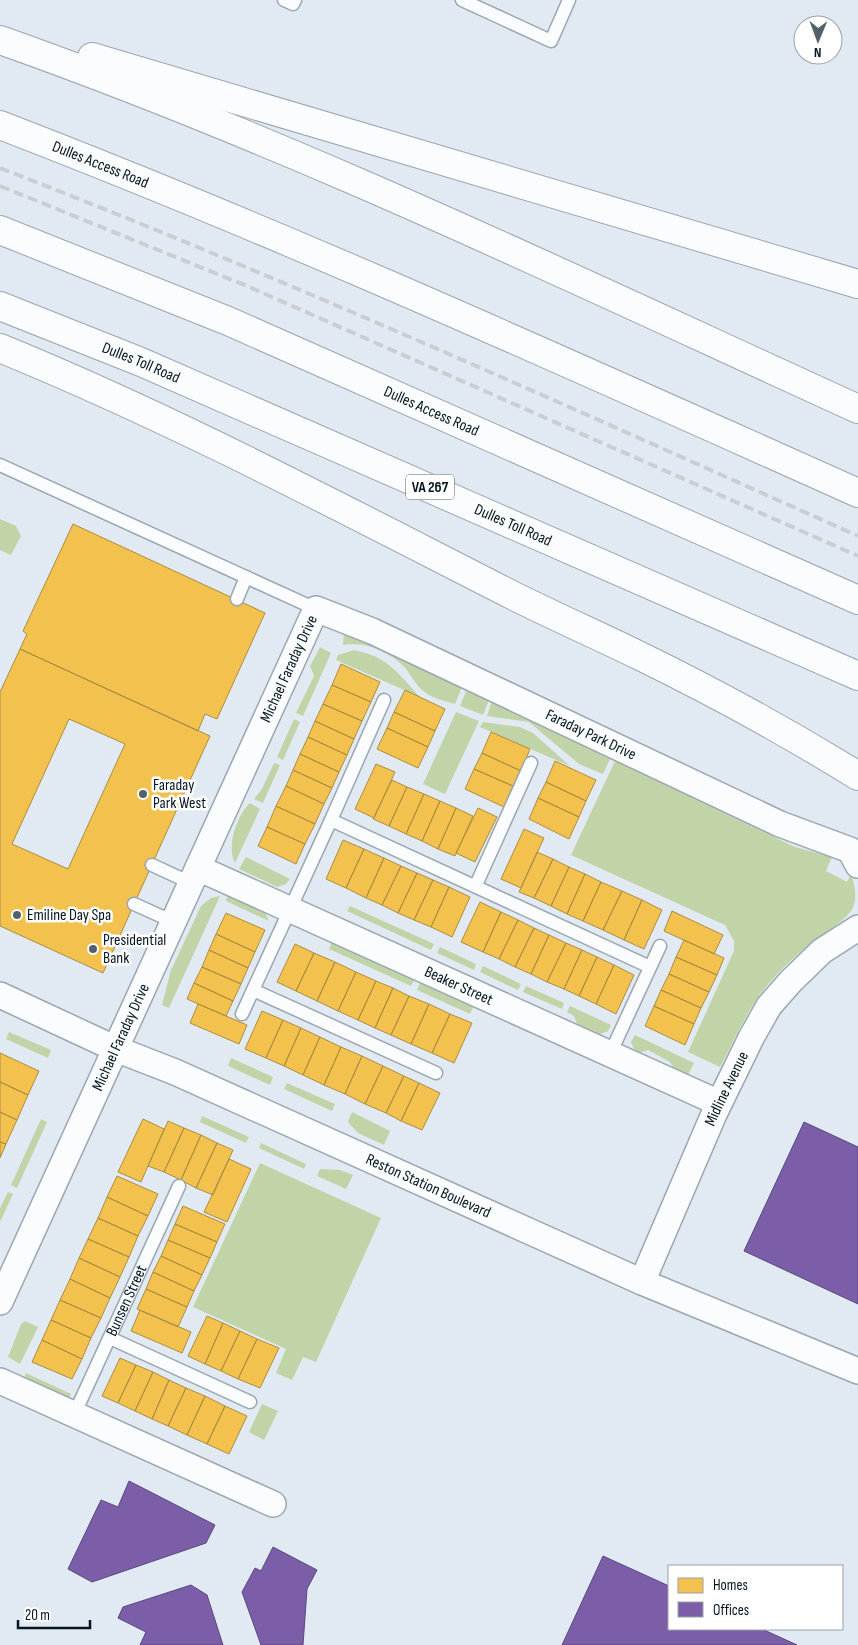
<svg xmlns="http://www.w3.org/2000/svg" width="858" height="1645" font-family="'Sofia Sans Condensed',sans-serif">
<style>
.green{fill:#c0d4a7}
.homes{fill:#f2c14e;stroke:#ab8d40;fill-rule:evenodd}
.offices{fill:#7b5ea7;stroke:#58487f}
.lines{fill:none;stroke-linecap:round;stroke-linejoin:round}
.lane-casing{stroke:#9aa6b0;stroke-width:15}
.street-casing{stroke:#9aa6b0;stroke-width:28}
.highway-casing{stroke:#9aa6b0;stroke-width:30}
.lane{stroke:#fafcfd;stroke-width:12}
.street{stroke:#fafcfd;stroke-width:25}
.highway{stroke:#fafcfd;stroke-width:28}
.rail{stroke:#cbced1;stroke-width:4;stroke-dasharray:10 5;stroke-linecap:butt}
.poi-dot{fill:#52606a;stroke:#fff;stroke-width:2}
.labels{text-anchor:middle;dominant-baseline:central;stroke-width:5;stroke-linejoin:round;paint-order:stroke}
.shield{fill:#fff;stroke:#505b64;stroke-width:1}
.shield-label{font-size:15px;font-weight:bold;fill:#051521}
.street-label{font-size:16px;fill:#051521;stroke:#fff}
.poi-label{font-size:16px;fill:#051521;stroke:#fff;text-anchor:start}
</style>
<rect width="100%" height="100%" fill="#e1eaf2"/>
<path class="green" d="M0,519L16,526L21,536L11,555L0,550Z
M344,633L351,634L462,687L455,704C445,701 434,699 426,693C417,687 412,677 406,669C393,653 364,640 343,645Z
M320,647L331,653L303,716L296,713L314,676L310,666Z
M354,650C388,657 397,672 420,697L336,660L338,655Z
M466,691L489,700L483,715L460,706Z
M492,701L610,759L603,774L579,764L529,722L487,716Z
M456,712L479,721L445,794L423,784Z
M294,719L300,722L283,760L277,757Z
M483,722L520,727L533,733L570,766L480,727Z
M615,761L795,847L832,857L826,871L847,882L851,874C855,885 858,901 851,911C840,925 826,931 813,942C798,953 783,967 771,981C749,1005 735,1039 720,1067L688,1052L734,951V941L725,925L571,855Z
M274,763L280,765L263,803L254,799L262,789Z
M250,803L260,809L235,863C226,847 237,815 250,803Z
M246,857L290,879L286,884L277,887L239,869Z
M220,896L169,1008L162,1005L171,970L201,906L211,898Z
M227,896L264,911L269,921L226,901Z
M350,906L434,944L431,950L347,911Z
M332,942L414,980L411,986L329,949Z
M440,947L476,964L474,970L437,953Z
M483,966L521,984L518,990L480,972Z
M420,983L473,1007L470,1014L417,990Z
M526,986L564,1003L562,1009L523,992Z
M570,1006L611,1025L608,1031L600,1034L577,1024L574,1016L567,1012Z
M9,1032L51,1050L48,1058L6,1039Z
M635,1035L694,1063L688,1075L674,1069L670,1062L648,1050L639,1053L634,1049L631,1042Z
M231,1058L273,1077L270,1085L228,1066Z
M287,1083L335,1104L332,1111L284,1089Z
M352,1112L390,1131L384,1145L358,1133L348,1122Z
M202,1116L249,1137L246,1143L200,1122Z
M41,1119L47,1122L17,1188L11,1185Z
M261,1143L306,1164L304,1169L259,1148Z
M260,1163L381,1218L316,1362L303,1357L292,1380L276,1373L286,1349L193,1307Z
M320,1169L340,1170L353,1175L346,1189L317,1176Z
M8,1192L13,1194L0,1222V1208Z
M25,1321L38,1327L20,1364L8,1357L21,1324Z
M26,1373L71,1394L69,1398L66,1400L23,1380Z
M262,1404L278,1411L264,1440L249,1432Z"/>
<path class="homes" d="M73,524L265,613L217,719L205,714L198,731L20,649L27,634L23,631Z
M20,649L210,736L103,973L0,926V692ZM69,719L125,744L68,869L12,844Z
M341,664L380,682L371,702L332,685Z
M332,685L371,702L362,721L323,704Z
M405,690L445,709L435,731L394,712Z
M323,704L362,721L354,739L315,721Z
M394,712L435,731L428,747L387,728Z
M315,721L354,739L347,755L308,737Z
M387,728L428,747L418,768L377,749Z
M491,732L530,749L521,771L482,753Z
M308,737L347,755L339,772L300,754Z
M482,753L521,771L513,786L474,769Z
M300,754L339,772L332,788L293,770Z
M555,761L596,780L586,801L546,782Z
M376,764L395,772L374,818L355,809Z
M474,769L513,786L504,807L465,789Z
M293,770L332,788L324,804L286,786Z
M392,780L407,787L389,826L373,819Z
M546,782L586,801L579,817L538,798Z
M286,786L324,804L315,824L276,806Z
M407,787L424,794L406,834L389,826Z
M424,794L440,801L422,841L406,834Z
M538,798L579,817L569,839L529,819Z
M440,801L456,808L438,849L422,841Z
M276,806L315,824L305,844L267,827Z
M456,808L473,816L455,856L438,849Z
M478,808L497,817L475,862L456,853Z
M267,827L305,844L296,864L258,846Z
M524,829L544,838L521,888L501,879Z
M343,840L364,849L346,888L326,879Z
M364,849L384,858L366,898L346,888Z
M537,852L553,859L534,898L519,892Z
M384,858L401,866L382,905L366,898Z
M553,859L569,867L551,906L534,898Z
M401,866L417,873L398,913L382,905Z
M569,867L585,874L567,914L551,906Z
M417,873L433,880L414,920L398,913Z
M585,874L601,882L583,921L567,914Z
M433,880L449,887L431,927L414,920Z
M601,882L622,891L603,930L583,921Z
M449,887L470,897L452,937L431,927Z
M622,891L642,900L624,940L603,930Z
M642,900L662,910L644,949L624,940Z
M480,902L501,912L483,952L461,942Z
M672,911L723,935L714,954L664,931Z
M501,912L518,920L499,959L483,952Z
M226,913L265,930L255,952L216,934Z
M518,920L534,928L515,967L499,959Z
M534,928L549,935L531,974L515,967Z
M216,934L255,952L248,968L209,950Z
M549,935L566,943L547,982L531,974Z
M684,940L724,958L717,975L676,957Z
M566,943L582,950L564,989L547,982Z
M295,944L314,953L296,991L277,982Z
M209,950L248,968L241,984L202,967Z
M582,950L597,957L579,996L564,989Z
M314,953L335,962L317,1001L296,991Z
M597,957L614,965L596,1004L579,996Z
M676,957L717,975L709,992L669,974Z
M335,962L356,972L338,1011L317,1001Z
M614,965L634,975L616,1014L596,1004Z
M202,967L241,984L233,1001L194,983Z
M356,972L376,981L358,1020L338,1011Z
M669,974L709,992L701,1008L661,990Z
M376,981L393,988L375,1028L358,1020Z
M194,983L233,1001L226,1016L187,999Z
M393,988L409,996L391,1035L375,1028Z
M661,990L701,1008L694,1024L654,1006Z
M409,996L429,1004L411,1044L391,1035Z
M198,1004L247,1025L239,1044L190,1023Z
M429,1004L450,1014L432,1053L411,1044Z
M654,1006L694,1024L685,1045L645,1026Z
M262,1011L283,1020L266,1058L245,1049Z
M450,1014L472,1023L454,1063L432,1053Z
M283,1020L301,1028L284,1066L266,1058Z
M301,1028L320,1037L303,1075L284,1066Z
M320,1037L341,1047L324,1085L303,1075Z
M341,1047L362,1056L345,1094L324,1085Z
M0,1053L39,1071L28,1095L0,1082Z
M362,1056L383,1066L365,1104L345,1094Z
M383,1066L404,1076L386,1113L365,1104Z
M404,1076L419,1083L401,1121L386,1113Z
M0,1082L28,1095L17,1120L0,1112Z
M419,1083L440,1093L422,1130L401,1121Z
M0,1112L17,1120L6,1144L0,1142Z
M143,1119L164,1129L141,1182L118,1172Z
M168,1121L184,1128L164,1172L148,1166Z
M184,1128L201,1135L181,1180L164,1172Z
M201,1135L217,1143L196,1188L181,1180Z
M0,1142L6,1144L0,1158Z
M217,1143L233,1150L213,1195L196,1188Z
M229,1159L251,1169L227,1222L204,1212Z
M117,1176L158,1194L148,1216L107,1197Z
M107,1197L148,1216L138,1236L98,1218Z
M183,1206L225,1224L217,1242L175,1224Z
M98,1218L138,1236L129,1257L88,1239Z
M175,1224L217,1242L210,1258L168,1240Z
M88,1239L129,1257L120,1277L79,1258Z
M168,1240L210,1258L202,1275L161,1256Z
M161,1256L202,1275L194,1291L153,1272Z
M79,1258L120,1277L110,1298L70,1279Z
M153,1272L194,1291L187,1307L146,1289Z
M70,1279L110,1298L101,1318L60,1300Z
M146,1289L187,1307L178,1327L137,1309Z
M60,1300L101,1318L91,1338L51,1320Z
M140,1310L191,1332L182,1353L131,1331Z
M207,1316L223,1323L205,1364L188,1356Z
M51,1320L91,1338L82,1359L42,1340Z
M223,1323L240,1331L221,1371L205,1364Z
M240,1331L257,1339L238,1379L221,1371Z
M257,1339L279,1348L260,1388L238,1379Z
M42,1340L82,1359L72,1379L32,1362Z
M120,1358L136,1365L118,1403L102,1396Z
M136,1365L153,1372L135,1411L118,1403Z
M153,1372L169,1380L152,1419L135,1411Z
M169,1380L186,1388L168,1426L152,1419Z
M186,1388L205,1396L187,1435L168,1426Z
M205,1396L225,1406L207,1444L187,1435Z
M225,1406L247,1416L229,1454L207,1444Z"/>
<path class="offices" d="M804,1122L858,1147V1304L744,1251Z
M129,1481L215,1525L206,1543L92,1582L68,1569L101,1500L118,1507Z
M273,1547L317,1570L307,1589L303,1645H261L242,1592L255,1568L261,1571Z
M603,1556L669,1586V1629H762L797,1645H562Z
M191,1585L207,1595L223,1645H140L146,1632L118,1618L123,1607Z"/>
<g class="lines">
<g class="lane-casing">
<g id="lane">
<path d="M284,0L293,4L295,0"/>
<path d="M462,0L551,41L569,0"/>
<path d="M0,465L316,609"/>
<path d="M237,599L246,577"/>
<path d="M331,820L384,700"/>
<path d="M152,865L191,883"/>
<path d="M476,885L531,763"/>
<path d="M134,904L174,922"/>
<path d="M253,990L436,1073"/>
<path d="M242,1014L331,820L650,967"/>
<path d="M610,1054L660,946"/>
<path d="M110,1338L250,1402"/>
<path id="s1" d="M74,1415L179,1186"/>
</g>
</g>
<g class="street-casing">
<g id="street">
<path id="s2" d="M198,868L719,1103"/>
<path id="s3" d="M0,995L116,1049L175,1072L642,1282L858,1371"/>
<path id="s4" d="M642,1282L714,1114L751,1038L769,1006L791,981L822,951L858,928"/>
<path id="s5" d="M0,1302L316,609L372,631L780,824L850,850L858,865"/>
<path d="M0,1381L273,1504"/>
</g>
</g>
<g class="highway-casing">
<g id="highway">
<path d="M0,40C294,144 575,280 858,409"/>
<path d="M92,57L858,284"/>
<path id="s6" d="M0,125C291,237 574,366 858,493"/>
<path id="s7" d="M0,230L228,321L858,600"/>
<path id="s8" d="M0,306L141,362L858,676"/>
<path d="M0,348C176,420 343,509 512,595C554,616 597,635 638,655C714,692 787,732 858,776"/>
</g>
</g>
<use href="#lane" class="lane"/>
<use href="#street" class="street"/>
<use href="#highway" class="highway"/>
<path class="rail" d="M0,168C290,280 574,409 858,536
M0,186L247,286L858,556"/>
</g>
<g class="poi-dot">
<circle cx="143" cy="794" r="5"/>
<circle cx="17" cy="915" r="5"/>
<circle cx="93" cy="949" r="5"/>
</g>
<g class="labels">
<rect class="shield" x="406" y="474.5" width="48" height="25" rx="4"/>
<g class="shield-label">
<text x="430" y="487">VA 267</text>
</g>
<g class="street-label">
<text stroke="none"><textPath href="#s6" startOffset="108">Dulles Access Road</textPath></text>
<text stroke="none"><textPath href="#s8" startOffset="152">Dulles Toll Road</textPath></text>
<text stroke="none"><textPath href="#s7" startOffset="468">Dulles Access Road</textPath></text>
<text stroke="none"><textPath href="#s8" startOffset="558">Dulles Toll Road</textPath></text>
<text stroke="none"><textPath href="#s5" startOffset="696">Michael Faraday Drive</textPath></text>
<text stroke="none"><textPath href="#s5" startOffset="1064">Faraday Park Drive</textPath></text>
<text stroke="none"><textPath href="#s2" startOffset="286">Beaker Street</textPath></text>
<text stroke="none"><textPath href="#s5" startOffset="291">Michael Faraday Drive</textPath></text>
<text stroke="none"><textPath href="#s4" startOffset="211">Midline Avenue</textPath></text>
<text stroke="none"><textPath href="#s3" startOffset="469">Reston Station Boulevard</textPath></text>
<text stroke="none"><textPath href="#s1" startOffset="126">Bunsen Street</textPath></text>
</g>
<g class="poi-label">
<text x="153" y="785">Faraday<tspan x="153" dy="18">Park West</tspan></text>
<text x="27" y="915">Emiline Day Spa</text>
<text x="103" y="940">Presidential<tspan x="103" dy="18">Bank</tspan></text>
</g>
</g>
<rect x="668" y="1565" width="175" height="65" fill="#ffffff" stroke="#9ba1a6"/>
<rect x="678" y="1578" width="25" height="15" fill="#f2c14e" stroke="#9ba1a6"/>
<text x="713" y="1590" font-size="15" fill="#051521">Homes</text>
<rect x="678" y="1602" width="25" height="15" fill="#7b5ea7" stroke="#9ba1a6"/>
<text x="713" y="1615" font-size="15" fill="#051521">Offices</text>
<g transform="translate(818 40) rotate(181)"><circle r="24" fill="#ffffff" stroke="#9ba1a6"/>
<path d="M0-4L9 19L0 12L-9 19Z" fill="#52606a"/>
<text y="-8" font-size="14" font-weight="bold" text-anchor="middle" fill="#051521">N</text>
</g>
<path d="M18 1620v8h72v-8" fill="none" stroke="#051521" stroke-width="2.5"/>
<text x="25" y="1620" font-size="15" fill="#051521" stroke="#ffffff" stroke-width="4" paint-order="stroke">20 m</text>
</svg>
